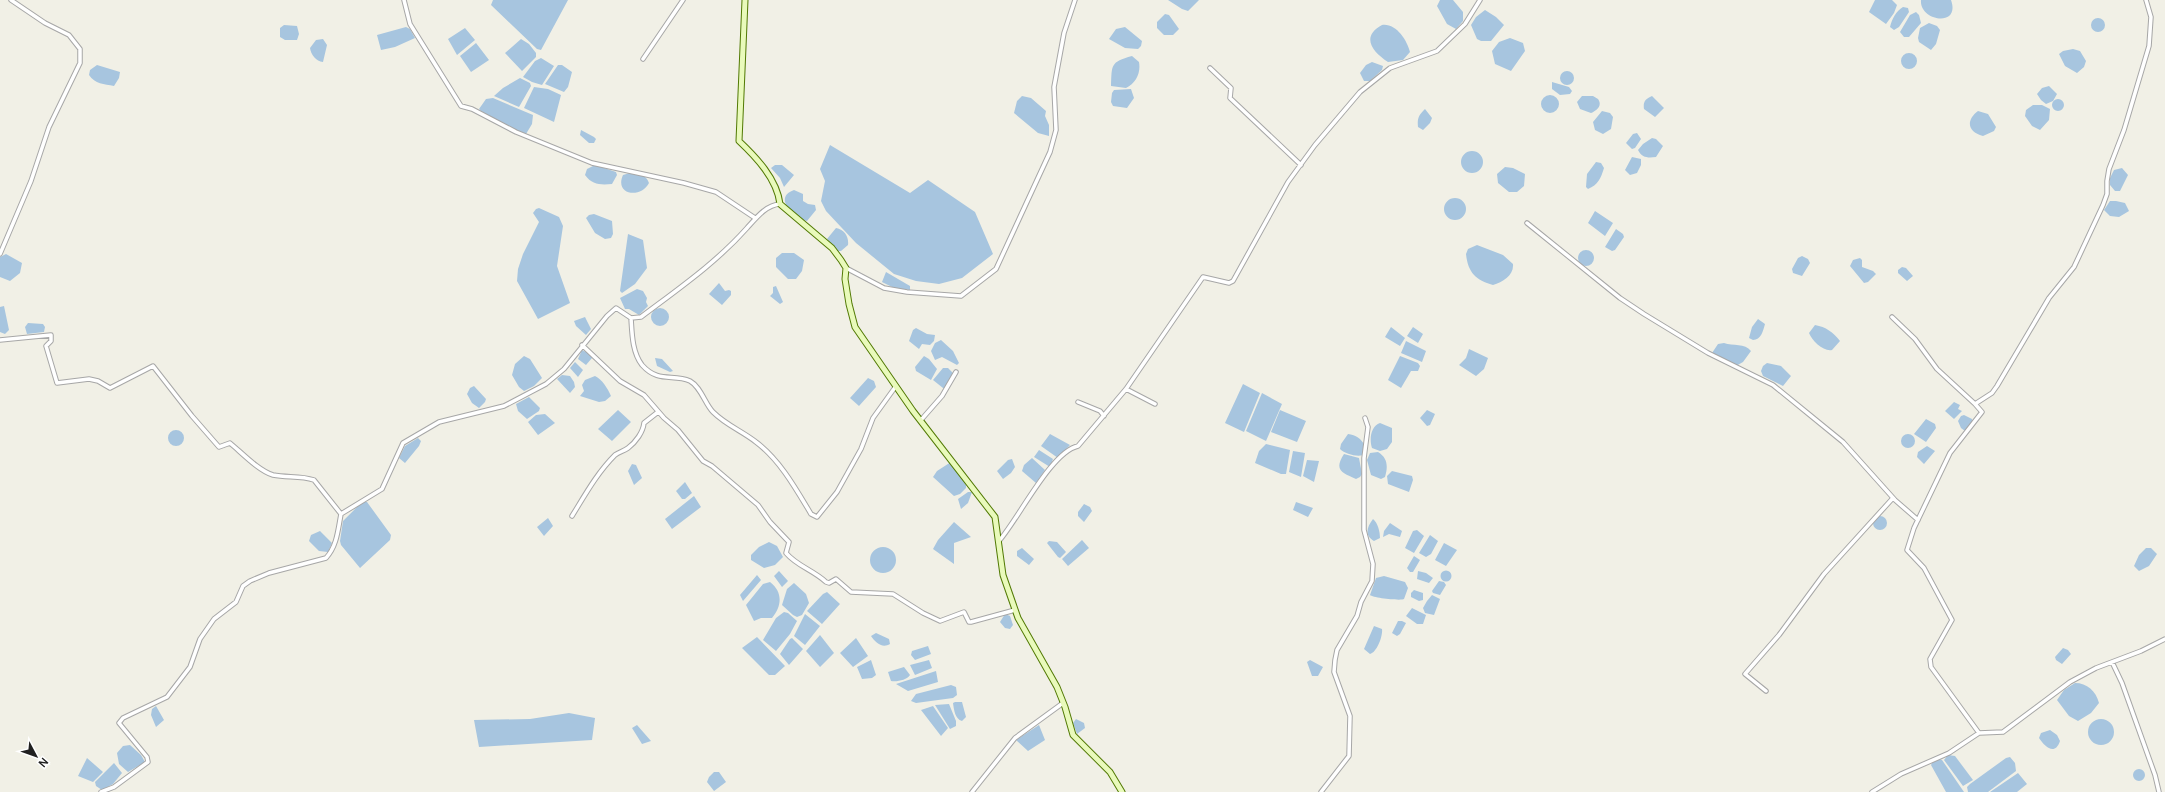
<svg xmlns="http://www.w3.org/2000/svg" width="2165" height="792" font-family="Manrope,sans-serif">
<style>
.water{fill:#a7c5df}
.lines{fill:none;stroke-linecap:round;stroke-linejoin:round}
.street-casing{stroke:#a7a7a7;stroke-width:5.5}
.secondary-casing{stroke:#527a04;stroke-width:7}
.street{stroke:#fff;stroke-width:3.5}
.secondary{stroke:#e9fabb;stroke-width:5}
</style>
<rect width="100%" height="100%" fill="#f1f0e6"/>
<path class="water" d="M493,0H568L541,50L537,49L491,5Z
M1168,0H1199L1188,11L1182,9Z
M1440,0H1453L1463,12V21L1456,29L1447,24L1437,6Z
M1875,0H1892L1897,5L1894,13L1886,24L1869,12Z
M1921,0H1951C1961,28 1919,21 1921,0Z
M1903,7L1908,8L1909,12L1899,27L1894,30L1890,27C1892,19 1896,11 1903,7Z
M1485,10L1496,17L1504,25L1491,41H1481L1477,39L1471,25L1476,17Z
M1916,12L1919,15L1921,23L1909,37H1904L1900,32L1910,15Z
M1165,14L1169,15L1179,29L1173,35H1164L1157,28V22Z
M2091 25a7 7 0 1 1 14 0a7 7 0 1 1-14 0Z
M1929,23L1937,26L1940,30L1936,44L1931,50L1919,42L1918,38L1920,28Z
M284,25L297,26L299,34L297,40H285L280,37V28Z
M1382,25C1396,23 1407,40 1410,52L1403,60L1388,62C1373,52 1360,37 1382,25Z
M406,27L410,29L415,38L395,47L381,50L377,35Z
M1125,27L1142,41L1141,46L1138,49L1125,48L1109,39L1116,29Z
M465,28L475,40L457,55L448,39Z
M1510,38L1523,43L1525,51L1511,71L1495,64L1492,51L1499,42Z
M323,39L327,45L323,62C316,61 311,55 310,48L316,40Z
M521,39L529,44L536,53V57L522,71L505,53Z
M476,43L489,60L471,72L460,56Z
M2073,49L2080,51L2086,61L2084,67L2077,73L2065,66L2059,54L2063,51Z
M1901 61a8 8 0 1 1 16 0a8 8 0 1 1-16 0Z
M1132,56L1139,62C1141,73 1136,83 1126,88L1111,86C1112,65 1110,62 1132,56Z
M541,58L554,66L542,85L532,82L523,77L535,61Z
M1372,62L1383,66L1382,70L1370,81H1364L1360,73L1366,65Z
M97,65L120,72L119,78L114,86C104,84 95,84 89,75L90,70Z
M558,65H562L572,72L568,87L564,92L545,84Z
M1560 78a7 7 0 1 1 14 0a7 7 0 1 1-14 0Z
M520,78L530,83L531,86L519,107L494,96L503,88Z
M1552,82L1569,87L1572,91L1570,94L1560,95L1552,89Z
M2049,86L2057,94L2053,101L2046,104L2041,100L2037,94L2042,88Z
M534,87L548,89L561,95L554,122L524,108Z
M1131,89L1134,98L1127,108L1113,106L1111,102L1112,93L1114,90Z
M1541 104a9 9 0 1 1 18 0a9 9 0 1 1-18 0Z
M1022,96L1031,98L1046,111L1045,116L1049,125V136L1038,133L1014,113L1017,101Z
M1582,96H1593L1598,99C1603,106 1596,111 1591,113L1580,109L1577,102Z
M1652,96L1664,108L1655,117L1644,109C1643,102 1645,99 1652,96Z
M493,98L533,115L532,124L526,134L504,125L481,111L479,109L486,99Z
M2052 105a6 6 0 1 1 12 0a6 6 0 1 1-12 0Z
M2033,105H2042L2050,109L2049,120L2040,130L2032,126L2025,116L2026,110Z
M1425,109L1432,118L1430,123L1423,130L1418,127C1417,118 1419,115 1425,109Z
M1602,111L1610,113L1613,117L1611,129L1603,134L1595,130L1593,122Z
M1978,111L1988,114L1996,127L1994,131L1983,136C1967,132 1966,120 1978,111Z
M581,130L594,137L596,139L594,143H589L580,135Z
M1637,133L1641,139L1635,148L1632,149L1626,143L1633,134Z
M1652,138L1656,139L1663,146L1656,157C1648,158 1642,158 1638,150L1643,144Z
M830,145L910,193L928,180L975,212L993,254L962,278L939,284L916,281L894,274L856,243L826,211L821,201L825,181L820,169Z
M1461 162a11 11 0 1 1 22 0a11 11 0 1 1-22 0Z
M1632,157L1641,159V165L1637,173L1630,175L1625,170Z
M1596,162L1601,163L1604,168C1601,178 1598,185 1588,189L1586,187L1587,174Z
M595,165L616,172L617,175L612,184C601,185 592,185 585,175L587,169Z
M775,165H782L794,175L784,187L780,178L771,168Z
M1505,167L1513,168L1525,174L1524,186L1517,192H1509L1498,183L1497,174Z
M2122,168L2128,175L2120,191H2115L2110,185V178L2114,170Z
M630,173C638,174 646,174 649,183C641,199 614,195 623,175Z
M794,190L803,194V201L808,204L815,205L816,210L807,221C795,218 772,198 794,190Z
M1444 209a11 11 0 1 1 22 0a11 11 0 1 1-22 0Z
M2110,201H2116L2125,203L2129,211L2119,217L2110,216L2104,210Z
M539,208L559,217L563,226L557,266L570,303L538,319L517,281L518,269L523,254L539,222L533,213L536,209Z
M1595,211L1613,223L1605,236L1588,223Z
M594,214L612,221L613,234L611,238L605,239L595,233L586,218L589,215Z
M836,228C845,230 849,237 848,245L841,251H837L827,239Z
M1616,229L1623,234L1624,237L1615,250L1612,251L1605,247Z
M628,234L643,240L647,268L635,284L622,293L620,291Z
M1477,245L1503,255L1513,264C1514,275 1503,282 1493,285C1476,280 1468,273 1466,254L1468,249Z
M1578 258a8 8 0 1 1 16 0a8 8 0 1 1-16 0Z
M782,253H794L804,260L802,271L796,279H788L776,267V258Z
M6,254L22,263L20,273L10,281L0,277V257Z
M1802,256L1808,259L1810,263L1802,276L1793,273L1792,269L1798,258Z
M1860,258L1862,260V267L1873,271L1876,274L1868,282L1864,283L1850,266L1853,260Z
M1902,267L1906,268L1913,276L1907,281L1898,273V270Z
M886,272L910,286V290L894,288L882,282Z
M719,283L725,291L729,290L731,291V295L722,305L709,294Z
M776,286L783,302L780,304L770,296L773,293V287Z
M637,289L643,291L647,298L646,302L648,306L639,315L629,309H625L620,298Z
M4,306L9,330L5,334L0,332V307Z
M651 317a9 9 0 1 1 18 0a9 9 0 1 1-18 0Z
M585,317L591,329L586,335L576,326L574,321Z
M1758,319L1765,324C1763,331 1761,340 1753,340L1749,338L1752,327Z
M28,323L43,324L45,327L44,332L27,334L25,327Z
M1815,325C1826,327 1833,332 1840,341L1832,350C1824,352 1812,341 1809,333Z
M1391,327L1405,338L1400,346L1385,337Z
M1413,327L1423,334L1418,343L1407,336Z
M916,328L927,334L935,335L934,341L930,345L922,344L919,349L909,341L913,330Z
M941,340L953,351L959,363L957,365L942,357L935,360L931,351L935,343Z
M1406,341L1426,351L1422,362L1401,353Z
M1724,343C1733,346 1745,343 1751,351L1743,362L1736,366L1712,353L1718,344Z
M1469,349L1488,358L1484,369L1476,376L1459,365L1466,358Z
M582,350L592,355V358L586,365L578,359Z
M524,356L530,359L542,378L534,386L524,391L519,387L512,375L515,364Z
M924,356L929,359L937,369L931,380L916,371L915,367Z
M1400,356L1418,363L1420,366L1418,371H1411L1401,388L1388,380Z
M655,358L662,359L673,371L670,372L657,366Z
M575,362L583,370L578,377L570,368Z
M1767,363L1781,366L1791,376L1783,386L1763,376L1761,371L1763,366Z
M943,368H948L954,374L946,388H943L933,380Z
M562,375L570,376L574,382L575,387L570,393L557,379Z
M595,376C602,379 608,389 611,396L605,401L599,402L580,396L584,391L582,385L585,380Z
M868,378L874,381L876,387L859,406L850,398Z
M1243,384L1260,393L1244,432L1225,423Z
M474,386L486,399L485,402L479,408L472,403L467,394L470,388Z
M1262,393L1282,404L1266,441L1246,431Z
M529,397L540,408L539,411L527,419L518,411L516,404Z
M1954,402L1960,405L1958,409L1962,411L1954,419L1945,411Z
M618,410L631,422L612,441L598,429Z
M1280,410L1306,421L1297,442L1271,432Z
M1427,410L1435,414L1430,425L1427,426L1420,418Z
M545,414L555,423L538,435L528,422L536,415Z
M1964,415L1972,419L1973,422L1965,431L1961,428L1958,421L1961,416Z
M1926,419L1935,424L1936,428L1926,442L1914,434Z
M1380,423L1392,428V442L1387,449L1380,451L1372,448C1369,439 1371,426 1380,423Z
M168 438a8 8 0 1 1 16 0a8 8 0 1 1-16 0Z
M1901 441a7 7 0 1 1 14 0a7 7 0 1 1-14 0Z
M1050,434L1070,445L1058,458L1041,446Z
M1348,434C1356,435 1361,438 1365,446L1363,455C1357,457 1345,454 1340,449L1341,444Z
M418,438L421,441L419,446L405,463L399,458L405,446Z
M1266,444L1290,450L1286,474H1281L1255,463L1259,451Z
M1927,446L1935,451L1924,464L1917,457L1918,452Z
M1039,450L1053,459L1050,467L1034,457Z
M1293,451L1305,453L1301,477L1289,472Z
M1378,452C1388,458 1388,467 1385,477L1381,479L1371,475L1367,460L1370,453Z
M1344,454L1359,458L1362,474L1360,477L1356,479C1343,473 1333,471 1344,454Z
M1032,458L1045,470L1036,483L1022,471L1024,465Z
M1012,459L1015,467L1011,473L1003,479L997,471L1008,460Z
M1307,460L1319,461L1314,482L1303,476Z
M951,462L966,485V488L960,494L954,496L933,477L937,471Z
M632,464L636,465L642,478L634,485L628,471Z
M1392,471L1412,476L1413,480L1409,492L1388,484L1387,476Z
M685,482L692,493L685,499H682L676,491Z
M968,492H972L968,503L961,509L958,499Z
M694,496L701,507L672,529L665,519Z
M362,502H367L391,535L390,540L360,568L341,545L340,541L343,521Z
M1296,502L1313,508L1308,517L1293,510Z
M1084,504L1090,507L1092,511L1084,522L1078,516V512Z
M1873 523a7 7 0 1 1 14 0a7 7 0 1 1-14 0Z
M548,518L553,526L544,536L537,527Z
M1373,519C1378,523 1380,532 1380,538L1374,541C1364,535 1367,527 1373,519Z
M954,522L971,537L954,543V564L933,549L938,540Z
M1390,523L1402,531L1400,537L1389,534L1383,537L1384,531Z
M1417,530L1424,536L1414,553L1405,548L1413,531Z
M320,531L332,543L328,552L319,551L309,541L311,535Z
M1430,535L1438,541L1431,554L1426,557L1419,553Z
M1082,540L1089,548L1068,566L1062,559Z
M1049,541L1057,542L1066,552L1060,558L1058,557L1047,543Z
M769,542L777,546L783,557L775,565L764,568L751,560V555L759,547Z
M1444,543L1457,550L1446,566L1435,560Z
M870 560a13 13 0 1 1 26 0a13 13 0 1 1-26 0Z
M1022,548L1034,559L1029,565L1017,556V551Z
M2146,548H2151L2157,554L2149,566L2139,571L2134,566L2139,555Z
M1414,556L1420,560L1413,572H1410L1407,568Z
M1440.5 576a5.5 5.5 0 1 1 11 0a5.5 5.5 0 1 1-11 0Z
M779,571L788,581L782,587L774,576Z
M1418,571L1426,573L1433,578L1429,583L1417,579Z
M757,575L761,580L743,601L740,595Z
M1384,576L1405,582L1408,588L1404,599C1401,601 1373,598 1370,595L1376,578Z
M1439,581L1444,582L1446,585L1440,595L1433,593L1432,591Z
M770,582C783,592 782,606 772,618H761L754,621L746,605L763,584Z
M794,583L806,594L809,603L802,615L797,617L793,615L782,605L787,589Z
M1414,590L1423,593V600L1419,601L1411,597V593Z
M827,592L840,604L822,624L807,611L823,594Z
M1432,595L1440,599L1434,615L1425,613L1423,608L1427,601Z
M1412,608L1426,615L1423,624H1417L1406,616Z
M784,612L788,613L797,621L790,634L776,651L763,640L776,618Z
M805,614L820,626L805,645L794,636Z
M1005,614L1010,616L1013,625L1010,629L1005,628L1000,622Z
M1398,621H1402L1406,623L1400,634L1397,636L1392,633Z
M1374,626L1382,629C1383,636 1377,652 1370,654L1364,649Z
M876,633L889,639L890,644C882,649 875,642 871,636Z
M820,635L834,653L820,667L806,651Z
M757,637L785,666L775,675H769L742,648Z
M792,638L803,649L789,665L780,654L790,639Z
M856,638L868,656L853,667L840,653Z
M928,646L931,654L915,660L911,655L912,651Z
M2063,648L2068,650L2071,654L2062,664L2056,660L2055,657Z
M871,660L876,675L872,678L862,679L857,667Z
M929,660L932,668L915,675L910,665Z
M1310,660L1323,667L1318,676H1312L1307,662Z
M904,667L910,675C907,680 897,682 891,681L888,672Z
M936,671L938,682L908,691L896,684Z
M2075,683C2087,683 2096,691 2099,703L2091,713L2078,721L2069,716L2057,700L2064,690Z
M951,685L956,687L957,695L953,698L916,703L911,701L916,694Z
M955,702H962L966,717L962,721C955,719 954,710 953,703Z
M949,704L956,721V726L950,729L935,705Z
M156,706L164,720L156,727L151,715L152,709Z
M933,706L948,728L941,736L921,710Z
M569,713L595,718L592,740L479,747L474,720L530,719Z
M1076,719L1084,723L1085,728L1077,734L1073,723Z
M2088 732a13 13 0 1 1 26 0a13 13 0 1 1-26 0Z
M637,725L651,741L642,744L632,728Z
M1039,725L1045,740L1028,751L1016,740Z
M2050,730L2057,735L2060,741C2055,756 2045,747 2039,738L2041,733Z
M130,745L141,755L145,762L128,772L119,764L117,753L123,746Z
M1948,755L1955,756L1973,780L1963,786L1944,760Z
M2010,757L2015,763L2016,771L1988,792H1968L1967,787L1970,784L2006,758Z
M87,758L103,772L93,782L78,776Z
M1939,759L1942,760L1964,792H1946L1931,765L1933,761Z
M114,763L122,773L113,784L102,790L96,786L95,782Z
M2133 775a6 6 0 1 1 12 0a6 6 0 1 1-12 0Z
M714,772H719L726,782L714,791L707,782L709,777Z
M2018,773L2027,784L2017,792H1990Z"/>
<g class="lines">
<g class="street-casing">
<path id="street" d="M404,0L410,24L461,106L472,109L516,132L592,163L684,183L716,192L755,218
M643,59L683,0
M1210,68L1231,88L1230,98L1301,165
M1527,223L1620,298L1644,314L1708,353L1773,385L1843,442L1895,500L1918,520
M0,254L31,181L49,127L80,63V49L69,35L45,23L11,0
M846,268L884,288L907,292L961,296L996,269L1050,152L1056,130L1054,87L1064,33L1075,0
M1892,317L1915,339L1937,369L1975,404L1992,393L1997,386L2049,298L2074,267L2103,205L2107,194V181L2109,169L2124,130L2149,46L2151,17L2146,0
M631,318C632,333 632,352 642,365C659,384 673,373 690,381C701,387 705,404 713,412C726,425 742,431 756,442C780,460 796,489 811,514L817,517L837,492L861,449L873,418L896,386
M0,340L51,335V341L46,346L57,383L89,379L98,381L110,388L153,366L192,416L219,447L230,443C242,453 259,471 273,475C287,478 300,475 314,480L341,514
M582,345L620,381L644,395L664,418L678,430L703,461L712,466L758,505L770,522L789,542L786,553C797,566 813,570 826,582L829,583L836,579L851,592L893,594L923,613L940,621L964,612L969,622H971L1015,610
M1126,389L1155,404
M1078,402L1100,411L1104,416
M1975,404L1982,412L1950,453L1914,528L1907,550L1924,568L1952,620L1930,659L1931,667L1979,733
M921,420L942,396L956,372
M572,516C585,495 597,473 615,455C619,452 624,451 628,448C636,442 643,432 644,423L658,412
M999,541C1019,518 1051,452 1078,446L1126,389L1203,277L1229,283L1233,281L1288,182L1315,145L1360,92L1390,68L1437,51L1465,24L1480,0
M2112,662L2122,683L2155,775L2159,792
M1766,691L1745,674L1779,635L1824,574L1893,498
M101,792L114,787L148,762L147,757L119,723L123,718L167,697L190,667L200,639L214,619L236,602L243,586L250,581L269,573L326,558C337,546 338,530 341,514L382,489L403,443L439,422L504,406L546,384L564,369L607,316L616,308L631,318L641,317C678,289 716,263 747,228C756,218 766,205 780,204
M972,792L1015,738L1063,703
M1321,792L1349,756L1350,716L1334,672L1335,660L1337,650L1357,616L1361,602L1372,581L1373,564L1364,530V458L1368,427L1365,418
M1872,792L1901,774L1949,753L1979,733L2003,732L2070,682L2096,668L2141,651L2165,639"/>
</g>
<g class="secondary-casing">
<path id="secondary" d="M745,0L739,141C756,157 777,179 780,204L832,248L841,260L846,268L845,279L849,304L855,327L913,411L995,517L1003,575L1018,618L1057,687L1065,707L1073,735L1110,772L1122,792"/>
</g>
<use href="#street" class="street"/>
<use href="#secondary" class="secondary"/>
</g>
<g transform="translate(36 756) rotate(131)" stroke="#ffffff" stroke-width="3" paint-order="stroke">
<path d="M0-3L7 15L0 10L-7 15Z" fill="#202020"/>
<text y="-6" font-size="11" font-weight="bold" text-anchor="middle" fill="#202020">N</text>
</g>
</svg>
